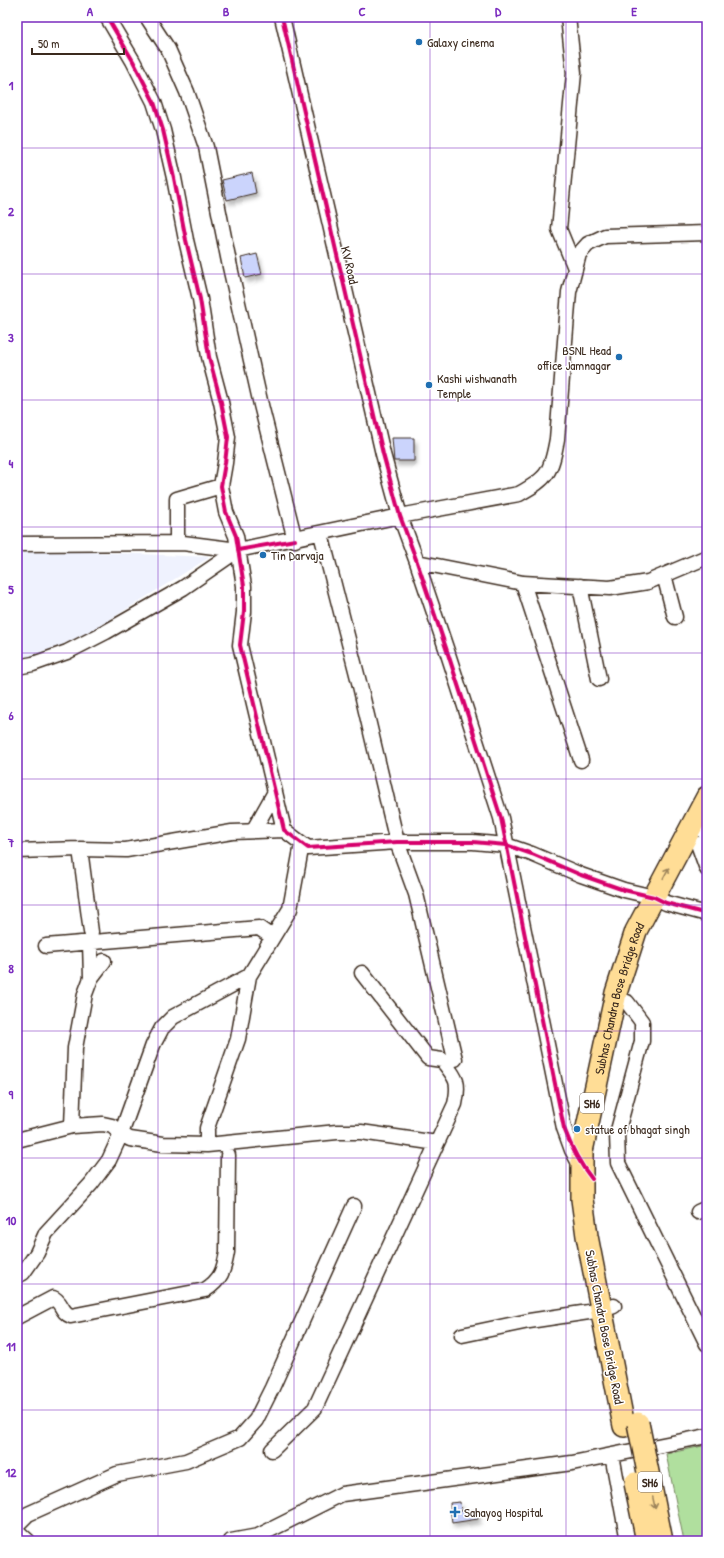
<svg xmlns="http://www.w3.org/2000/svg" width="724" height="1558" font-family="'Patrick Hand',sans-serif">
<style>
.built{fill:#eff2fe}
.green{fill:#b0df9e;stroke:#76845e}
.building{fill:#cbd4fc;stroke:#3b2a1e;filter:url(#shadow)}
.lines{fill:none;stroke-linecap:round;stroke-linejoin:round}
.minor-casing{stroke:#3b2a1e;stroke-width:17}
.primary-casing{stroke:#3b2a1e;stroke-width:24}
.minor{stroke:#fff;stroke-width:14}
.primary{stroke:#ffdd96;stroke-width:21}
.primary-bridge-casing{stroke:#3b2a1e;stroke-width:24;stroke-linecap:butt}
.primary-bridge{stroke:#ffdd96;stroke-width:21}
.cycleway-casing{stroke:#fff;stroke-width:6}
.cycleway{stroke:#d6006c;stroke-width:4}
.oneway{stroke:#9d845a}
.grid{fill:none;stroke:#7b2cbf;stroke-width:1;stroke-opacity:0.55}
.poi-dot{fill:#1f6fb2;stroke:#fff;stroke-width:1.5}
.labels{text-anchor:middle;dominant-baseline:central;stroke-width:3;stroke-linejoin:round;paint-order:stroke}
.shield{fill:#fff;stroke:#766a62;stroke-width:1}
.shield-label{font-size:12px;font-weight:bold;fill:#3b2a1e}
.poi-label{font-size:13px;fill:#3b2a1e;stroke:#fff;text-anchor:start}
.street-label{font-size:13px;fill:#3b2a1e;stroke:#fff}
.neatline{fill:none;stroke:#7b2cbf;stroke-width:1.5}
.grid-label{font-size:13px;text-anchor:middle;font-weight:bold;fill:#7b2cbf}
</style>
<defs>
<filter id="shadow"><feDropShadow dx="2.5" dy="4.5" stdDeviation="2" flood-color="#0004"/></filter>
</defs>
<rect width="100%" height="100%" fill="#fff"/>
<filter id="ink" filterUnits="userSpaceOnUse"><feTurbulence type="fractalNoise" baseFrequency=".025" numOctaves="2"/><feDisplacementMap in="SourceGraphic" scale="8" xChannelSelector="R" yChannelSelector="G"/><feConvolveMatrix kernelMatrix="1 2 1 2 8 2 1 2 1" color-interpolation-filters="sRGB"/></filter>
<g filter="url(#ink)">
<path class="built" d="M17,549L210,557L96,628L30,661H17Z"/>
<path class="green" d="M707,1445V1541H684L666,1454Z"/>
<path class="building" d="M252,173L256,193L227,200L222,180Z
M257,254L262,274L245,278L241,258Z
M392,438H414V461H394Z
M460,1502L461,1511L477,1510L478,1519L452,1523L450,1503Z"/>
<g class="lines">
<g class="minor-casing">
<path id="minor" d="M107,17L133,61L154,102L163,130L174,178L186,240L200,299L209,357L221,402L228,437L225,463L221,486L226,512L236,536L244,586V612L240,645L284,830L308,848L397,842H473L506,845L532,854L581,875L624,890L654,897L666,903L707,914
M147,17L168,49L187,92L206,147L230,267L261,405L295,540
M282,17L383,454L400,516L417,562L448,654L501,818L564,1128L572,1150L580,1165
M568,17L574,73L559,229L575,268
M321,534L360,686L397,842L416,894L455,1059
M177,543V499L221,486
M17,544L183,543L238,550L400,516L519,494C548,478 551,473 557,439L569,292L579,254L588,244L605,236L707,233
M417,562L523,583L610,588L648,582L707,557
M664,575L675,617
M523,583L581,760
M580,586L599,679
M17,667L33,664L67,652L106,632L183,588L238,550
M253,831L275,792
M704,832L707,834
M698,844L707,869
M80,849L91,932
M17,851L80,849L126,850L232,832L284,830
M90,942L91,978
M46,946L259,928L272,937
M627,1002L642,1022V1041L617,1134L618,1163L707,1344
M72,1126L75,1048L85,994L91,978L104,961
M17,1140L72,1126L103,1124L112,1126L121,1134L130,1139L163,1144L207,1145L337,1132H361L437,1143
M207,1145V1128L238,1039L249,976
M698,1212L707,1208
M17,1276L23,1273L37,1253L46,1233L91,1184L109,1160L121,1134L153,1045L162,1028L173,1017L249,976L290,909L302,844
M17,1317L53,1298C62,1301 61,1313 71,1316L205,1290C221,1280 224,1270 227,1252L228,1155
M462,1335L529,1321L602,1310L614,1306
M272,1450L315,1408L455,1104C460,1081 456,1078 442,1060L428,1058L362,973
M612,1455L628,1541
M17,1525L28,1514L117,1474L186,1461L240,1438L256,1420L272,1388L354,1206
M17,1531L28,1541
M231,1541L258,1536L342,1494L572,1463L707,1436"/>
</g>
<g class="primary-casing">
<g id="primary">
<path id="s1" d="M624,1426L587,1236L582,1199V1151L616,993L636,931L707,797"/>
</g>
</g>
<use href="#minor" class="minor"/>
<use href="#primary" class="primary"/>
<g class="primary-bridge-casing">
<path id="primary-bridge" d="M638,1423L662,1541
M635,1483L647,1541"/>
</g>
<use href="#primary-bridge" class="primary-bridge"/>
<g class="cycleway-casing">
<path id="cycleway" d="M107,17L133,61L154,102L163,130L174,178L186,240L200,299L209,357L221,402L228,437L225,463L221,486L226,512L236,536L244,586V612L240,645L284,830L308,848L397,842H473L506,845L532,854L581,875L624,890L654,897L666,903L707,914
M282,17L383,454L400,516L417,562L448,654L501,818L564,1128C571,1147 579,1163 592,1179
M238,550L295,540"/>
</g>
<use href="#cycleway" class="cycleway"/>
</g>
<defs><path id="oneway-shaft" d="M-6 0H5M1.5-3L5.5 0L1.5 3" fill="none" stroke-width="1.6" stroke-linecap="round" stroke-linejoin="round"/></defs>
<g class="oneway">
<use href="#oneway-shaft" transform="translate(666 873) rotate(-62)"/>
<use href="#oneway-shaft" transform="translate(654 1503) rotate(78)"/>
</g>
</g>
<path class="grid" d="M158,17V1541M294,17V1541M430,17V1541M566,17V1541M17,148H707M17,274H707M17,400H707M17,527H707M17,653H707M17,779H707M17,905H707M17,1031H707M17,1158H707M17,1284H707M17,1410H707"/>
<g class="poi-dot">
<circle cx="419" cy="42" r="4"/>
<circle cx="619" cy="357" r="4"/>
<circle cx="429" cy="385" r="4"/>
<circle cx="263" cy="555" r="4"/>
<circle cx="577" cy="1129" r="4"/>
<path d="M453 1506h4v4h4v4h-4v4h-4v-4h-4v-4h4z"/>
</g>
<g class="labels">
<g class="shield">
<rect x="580" y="1093" width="24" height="20" rx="3"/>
<rect x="638" y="1472" width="24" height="20" rx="3"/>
</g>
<g class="shield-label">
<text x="592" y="1103">SH6</text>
<text x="650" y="1482">SH6</text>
</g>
<g class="poi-label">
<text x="427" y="42">Galaxy cinema</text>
<text x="611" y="350" text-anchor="end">BSNL Head<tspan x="611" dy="15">office Jamnagar</tspan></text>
<text x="437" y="378">Kashi wishwanath<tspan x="437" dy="15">Temple</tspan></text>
<text x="271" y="555">Tin Darvaja</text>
<text x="585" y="1129">statue of bhagat singh</text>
<text x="464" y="1512">Sahayog Hospital</text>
</g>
<g class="street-label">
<text transform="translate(350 265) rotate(77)">KV Road</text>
<text stroke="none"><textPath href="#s1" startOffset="436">Subhas Chandra Bose Bridge Road</textPath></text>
<text transform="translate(605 1327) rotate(79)">Subhas Chandra Bose Bridge Road</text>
</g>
</g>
<rect width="724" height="1558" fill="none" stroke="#fff" stroke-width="44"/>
<path d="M32 48v6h92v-6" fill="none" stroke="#3b2a1e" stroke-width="2"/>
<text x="38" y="48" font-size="12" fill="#3b2a1e" stroke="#ffffff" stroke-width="3" paint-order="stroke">50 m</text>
<rect x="22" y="22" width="680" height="1514" class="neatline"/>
<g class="grid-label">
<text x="90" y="16">A</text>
<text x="226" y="16">B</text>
<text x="362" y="16">C</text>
<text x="498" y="16">D</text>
<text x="634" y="16">E</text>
<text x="11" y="90">1</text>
<text x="11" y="216">2</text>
<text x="11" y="342">3</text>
<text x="11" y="468">4</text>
<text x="11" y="594">5</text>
<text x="11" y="720">6</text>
<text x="11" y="847">7</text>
<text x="11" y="973">8</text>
<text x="11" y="1099">9</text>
<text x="11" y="1225">10</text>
<text x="11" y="1351">11</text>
<text x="11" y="1477">12</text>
</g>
</svg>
